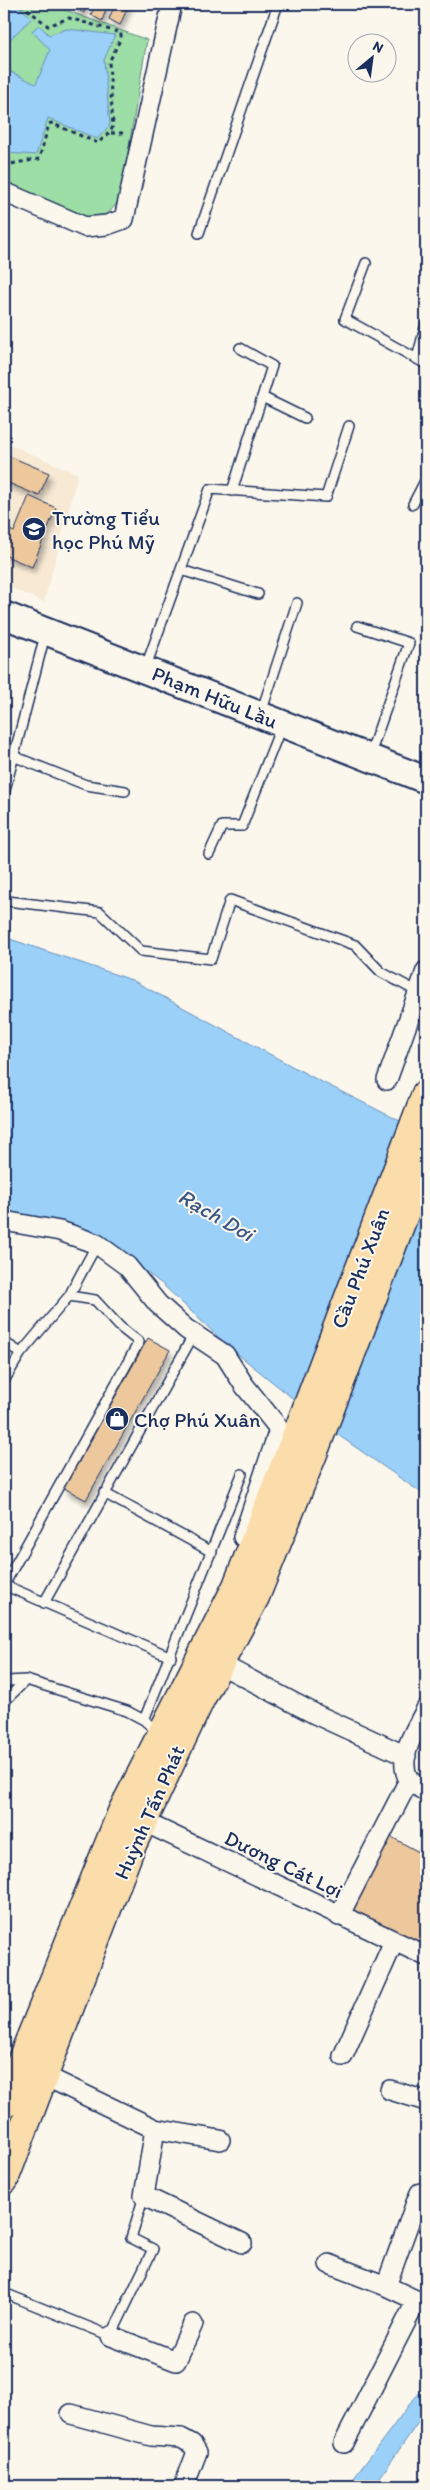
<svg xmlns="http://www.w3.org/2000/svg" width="430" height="2490" font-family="Itim,sans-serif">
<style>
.built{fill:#f7e9d4}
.green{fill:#9ddda6;stroke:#5c8682}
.water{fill:#9bd0f9;stroke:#6890bb}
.building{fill:#edc89d;stroke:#1b2f5e;filter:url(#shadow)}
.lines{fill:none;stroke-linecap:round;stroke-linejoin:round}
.lane-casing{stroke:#1b2f5e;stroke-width:12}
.street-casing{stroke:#1b2f5e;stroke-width:22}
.secondary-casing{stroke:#1b2f5e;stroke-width:30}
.primary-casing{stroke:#1b2f5e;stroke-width:31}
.path{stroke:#1b2f5e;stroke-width:3;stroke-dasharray:4 4;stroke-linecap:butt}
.lane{stroke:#fbf7ec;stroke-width:9}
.street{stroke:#fbf7ec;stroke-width:19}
.secondary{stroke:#fbf7ec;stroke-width:26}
.primary{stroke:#fbddab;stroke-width:28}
.labels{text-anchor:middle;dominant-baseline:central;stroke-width:4;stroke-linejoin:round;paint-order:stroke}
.poi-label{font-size:21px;fill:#1b2f5e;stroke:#fbf7ec;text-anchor:start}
.street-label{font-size:21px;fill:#1b2f5e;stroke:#fbf7ec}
.water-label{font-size:22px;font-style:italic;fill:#3b5785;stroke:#fbf7ec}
</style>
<defs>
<filter id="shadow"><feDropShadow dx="3" dy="5.5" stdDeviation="2.5" flood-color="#0004"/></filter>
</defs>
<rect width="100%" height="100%" fill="#fbf7ec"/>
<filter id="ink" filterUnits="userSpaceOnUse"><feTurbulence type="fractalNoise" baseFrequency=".02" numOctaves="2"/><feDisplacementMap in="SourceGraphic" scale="10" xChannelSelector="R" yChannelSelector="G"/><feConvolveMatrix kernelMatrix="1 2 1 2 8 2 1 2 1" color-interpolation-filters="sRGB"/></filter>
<g filter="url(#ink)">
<path class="built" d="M4,442L78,474L44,602L4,585Z"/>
<path class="green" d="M4,4H49L147,40L121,194C114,212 106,217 87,218L4,183Z"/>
<path class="water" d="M4,4H16L32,18L9,40L5,69L36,84L50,50L32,31L39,25L49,35L67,29L115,35L104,60L110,125L97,139L48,118L36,155L4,153Z
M4,937L132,980L314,1078L426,1134V1496L338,1435L229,1347L162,1284L108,1243L45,1220L4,1211Z
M426,2386V2411L374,2486H348L412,2401Z"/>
<path class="building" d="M74,4H87L84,13L73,7Z
M95,4H108L102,21L91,15Z
M115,4H129L120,25L109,19Z
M4,454L49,473L39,496L4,481Z
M29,496L56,508L32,567L4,555V527L14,532Z
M148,1338L170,1350L86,1500L64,1488Z
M386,1834L426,1856V1950L345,1912Z"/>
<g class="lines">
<g class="lane-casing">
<path id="lane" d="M199,233L278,4
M366,263L345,319L426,364
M417,358L426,324
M262,397L305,418
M232,491L272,366L240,348
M413,504L426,479
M181,570L258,594
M357,626L409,643L369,757
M145,669L210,489L326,497L349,426
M261,713L297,603
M13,756L86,785L125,791
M4,794L45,635
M209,854L222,826H242L281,727
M4,896L7,901L100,912L141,951L211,959L230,900L355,945L381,972L418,992
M69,1296L97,1244
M4,1342L21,1353
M4,1381L21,1353L69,1296L95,1300L120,1327L139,1342L4,1585
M104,1493L212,1552
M4,1585L171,1657
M44,1603L194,1334
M4,1685L7,1681L26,1680L127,1711L144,1720L159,1733
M4,1702L26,1680
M144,1720L242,1474
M4,2293L111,2336L153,2249L131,2238L144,2196"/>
</g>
<g class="street-casing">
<path id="street" d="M4,192L85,227L107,225L124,219L172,4
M387,1080L426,971
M4,1221L60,1231L97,1244L127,1266L158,1304L186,1329L225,1355L244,1385L277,1426L278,1433L243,1537
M220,1664L315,1714L406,1756
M409,1780L426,1792
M134,1817L426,1956
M339,1916L409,1780C396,1757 416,1730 426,1709
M343,2056L394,1941
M43,2075L155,2129L144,2196L242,2243
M390,2090L426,2101
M155,2129L220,2140
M329,2264L386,2286L426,2305
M386,2286L417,2200L420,2193L426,2192
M111,2336L176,2361L193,2324
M71,2414L151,2436L181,2438L192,2444L197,2452L184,2486
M344,2443L417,2300"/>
</g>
<g class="secondary-casing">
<path id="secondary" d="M4,615L426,780"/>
</g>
<g class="primary-casing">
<path id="primary" d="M4,2104L122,1812L237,1586L294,1442L426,1094
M4,2180L129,1851L200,1700L255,1597L314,1451L426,1157"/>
</g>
<path class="path" d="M21,4L48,26L69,18L121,33V38L109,62L113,126L110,133H126
M4,165L39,159L49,124L51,123L98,143L109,133"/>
<use href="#lane" class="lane"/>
<use href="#street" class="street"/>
<use href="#secondary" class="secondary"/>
<use href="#primary" class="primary"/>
</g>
</g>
<defs>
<g id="school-disc" transform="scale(1.25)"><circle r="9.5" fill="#1b2f5e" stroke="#fbf7ec"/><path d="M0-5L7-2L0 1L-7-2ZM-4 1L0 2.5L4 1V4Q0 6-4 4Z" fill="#fff"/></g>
<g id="shop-disc" transform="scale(1.25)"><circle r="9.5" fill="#1b2f5e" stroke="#fbf7ec"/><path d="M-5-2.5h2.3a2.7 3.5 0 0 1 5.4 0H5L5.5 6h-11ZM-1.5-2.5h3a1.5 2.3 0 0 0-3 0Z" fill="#fff"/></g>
</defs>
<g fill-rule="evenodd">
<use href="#school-disc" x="34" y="529"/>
<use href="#shop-disc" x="117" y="1419"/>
</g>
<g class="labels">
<g class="poi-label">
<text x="52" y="517">Trường Tiểu<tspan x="52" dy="24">học Phú Mỹ</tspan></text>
<text x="134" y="1419">Chợ Phú Xuân</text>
</g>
<g class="street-label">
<text transform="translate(215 697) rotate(22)">Phạm Hữu Lầu</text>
<text transform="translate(360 1268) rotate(-69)">Cầu Phú Xuân</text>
<text transform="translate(149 1812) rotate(-66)">Huỳnh Tấn Phát</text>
<text transform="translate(284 1864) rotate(26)">Dương Cát Lợi</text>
</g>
<g class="water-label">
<text transform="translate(216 1215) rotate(30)">Rạch Dơi</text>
</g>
</g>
<rect width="430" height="2490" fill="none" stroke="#fbf7ec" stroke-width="20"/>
<rect x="10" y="10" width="410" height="2470" fill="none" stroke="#1b2f5e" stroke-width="2" filter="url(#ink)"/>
<g transform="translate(372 58) rotate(29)"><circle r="24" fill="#fbf7ec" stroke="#a1a7b3"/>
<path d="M0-4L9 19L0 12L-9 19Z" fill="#1b2f5e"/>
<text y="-8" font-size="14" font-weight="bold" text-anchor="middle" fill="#1b2f5e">N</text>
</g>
</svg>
